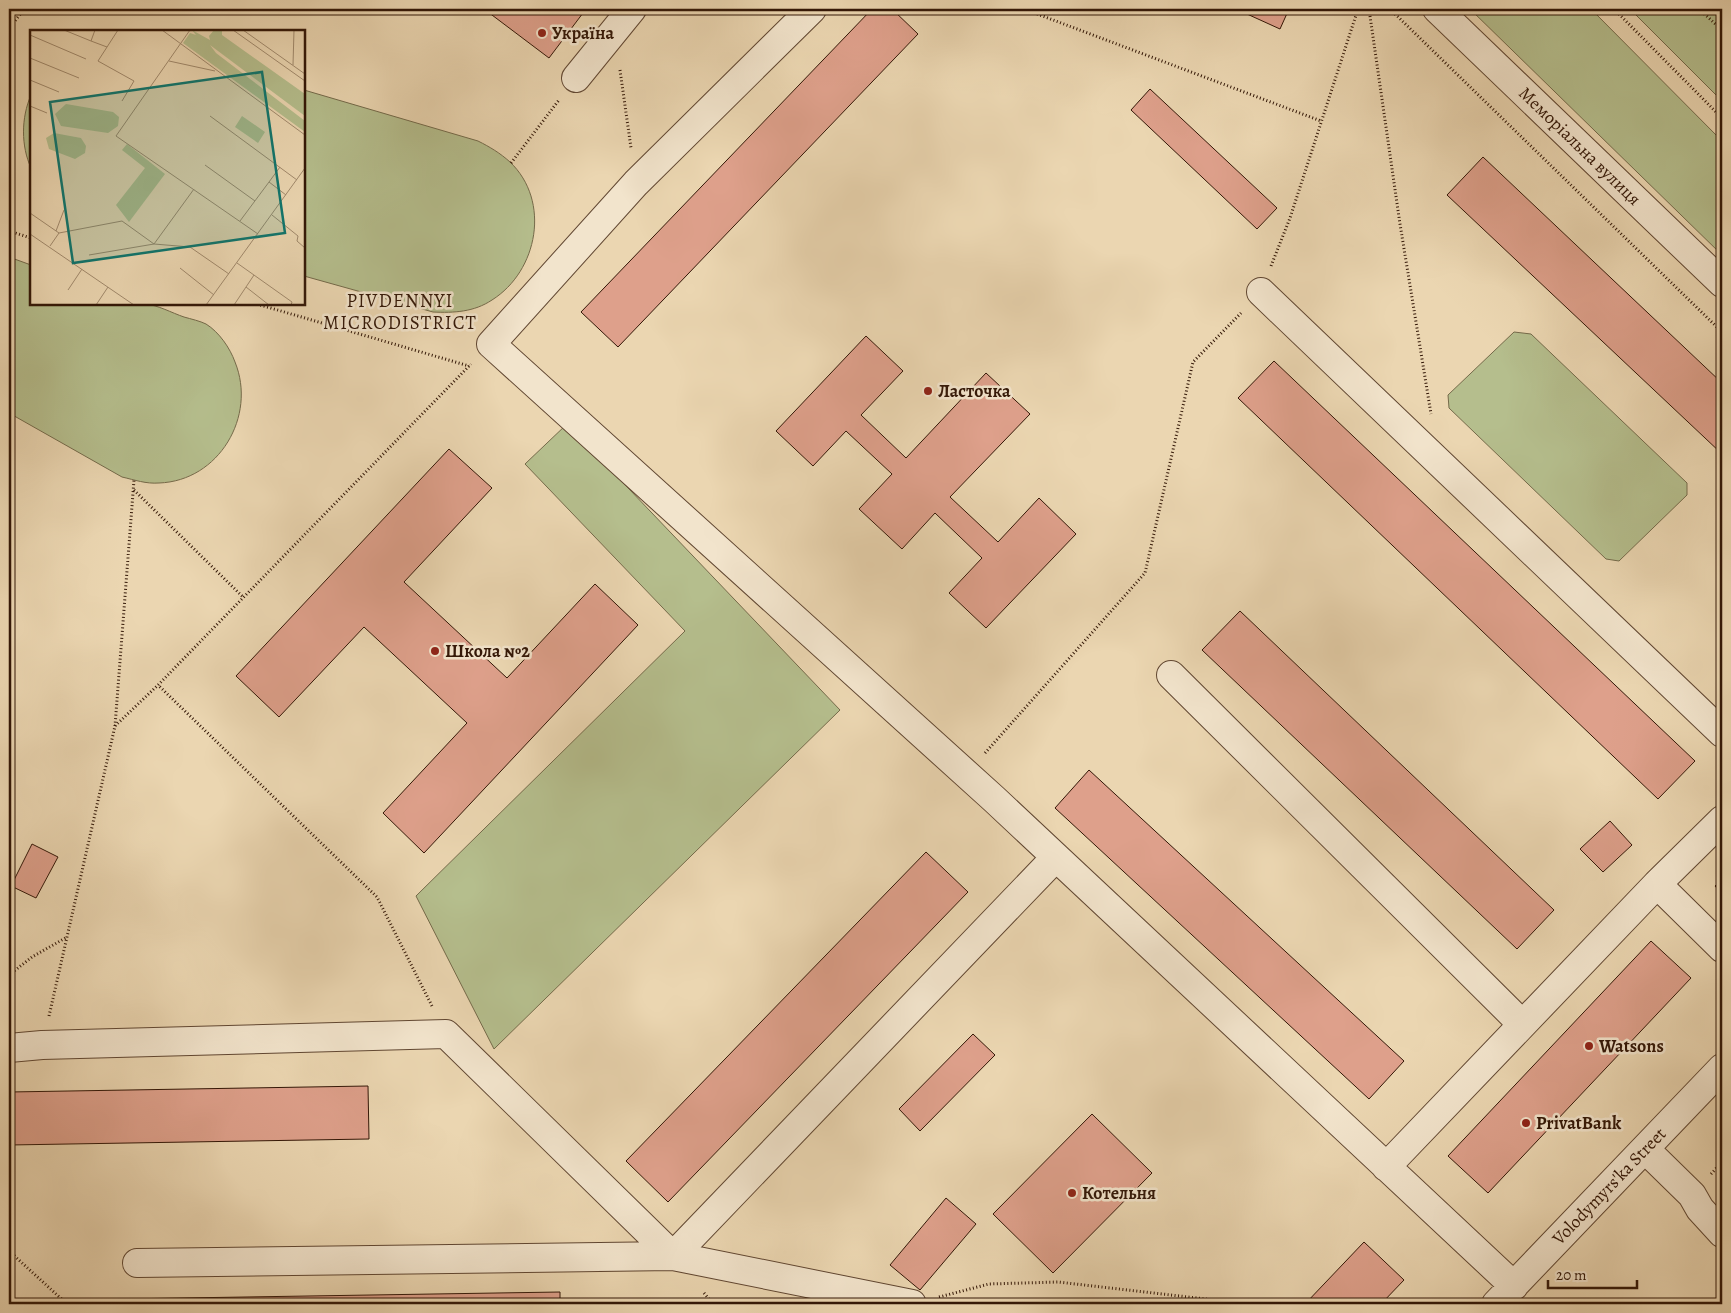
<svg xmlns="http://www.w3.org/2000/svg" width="1731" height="1313" font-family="Alegreya,serif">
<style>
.green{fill:#b5be8d;stroke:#746a4a}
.building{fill:#dea08b;stroke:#331707}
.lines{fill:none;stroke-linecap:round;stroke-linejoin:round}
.minor-casing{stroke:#614732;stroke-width:30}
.path{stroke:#331707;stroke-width:3;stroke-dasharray:1 2.5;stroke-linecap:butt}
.minor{stroke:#f2e4cc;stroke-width:28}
.poi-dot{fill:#8f2418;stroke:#f2e4cc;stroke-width:2}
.labels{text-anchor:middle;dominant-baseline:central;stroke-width:5;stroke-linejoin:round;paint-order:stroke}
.poi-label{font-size:18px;font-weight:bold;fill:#331707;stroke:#f2e4cc;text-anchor:start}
.street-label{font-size:18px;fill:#331707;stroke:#f2e4cc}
.neighbourhood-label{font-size:19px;letter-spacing:1px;fill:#331707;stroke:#f2e4cc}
.inset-road{fill:none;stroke:#a18a6d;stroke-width:1}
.view{fill:#0f766e;fill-opacity:0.15;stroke:#0f766e;stroke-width:2.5}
.inset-edge{fill:none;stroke:#331707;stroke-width:2.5}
</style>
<rect width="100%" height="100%" fill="#ebd6b1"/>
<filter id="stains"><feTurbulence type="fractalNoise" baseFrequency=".004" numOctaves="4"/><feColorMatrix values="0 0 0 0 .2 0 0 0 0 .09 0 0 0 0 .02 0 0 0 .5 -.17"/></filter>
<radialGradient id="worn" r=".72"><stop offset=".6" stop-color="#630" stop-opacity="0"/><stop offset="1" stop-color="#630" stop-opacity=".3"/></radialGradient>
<path class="green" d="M1470,9H1591L1722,141V255Z
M1630,9H1722V101Z
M304,90L478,141C490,147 500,153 510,162C551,201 538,271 492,300C474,312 454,313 433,312L304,276Z
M31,95V168C21,146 21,118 31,95Z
M9,257L31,265V304C56,304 82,304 107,304C119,304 133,302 145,304C158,305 172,313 184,317C191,319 200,321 206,324C219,332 230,348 235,362C257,416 219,481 159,483C146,484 135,480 122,477L9,413Z
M1514,332L1531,334L1687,483V495L1619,561L1606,559L1449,408L1448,395Z
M567,424L840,710L494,1049L416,896L685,631L525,464Z"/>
<path class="building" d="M484,9H586L549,58Z
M694,9H706L702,14Z
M872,9H892L918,34L618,347L581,312Z
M1236,9H1289L1280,29Z
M1150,89L1277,208L1257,229L1131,110Z
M1483,157L1722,383V454L1447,195Z
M866,336L903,371L861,415L906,458L986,373L1030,414L950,497L998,542L1039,498L1076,534L986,628L949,593L982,558L935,513L902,549L859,509L892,474L846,431L813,466L776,431Z
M1274,361L1695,761L1658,799L1238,398Z
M449,449L492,488L404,582L507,678L595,584L638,625L424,853L383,813L467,723L364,627L279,717L236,676Z
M1240,611L1554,910L1517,949L1202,650Z
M1089,770L1404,1061L1369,1099L1055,808Z
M1610,821L1632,845L1603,872L1580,849Z
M32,844L58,857L36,898L11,886Z
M926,852L968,892L668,1202L626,1161Z
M1722,880V894L1715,886Z
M1651,941L1691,978L1488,1193L1448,1156Z
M973,1034L995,1055L920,1131L899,1109Z
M368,1086L369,1139L9,1145V1092Z
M1092,1114L1152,1173L1053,1273L993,1214Z
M946,1198L976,1224L920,1290L890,1265Z
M1364,1242L1404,1280L1381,1304H1305Z
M560,1292V1304H120V1299Z"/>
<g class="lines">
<g class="minor-casing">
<path id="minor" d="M812,9L636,183L491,344L994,799L1514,1286
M1437,9L1722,283
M576,78L632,9
M1261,292L1722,733
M1171,675L1522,1024
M1722,820L1657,884L1722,948
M9,1048L42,1045L446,1034L673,1256L912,1304
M1645,1149L1692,1195L1700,1209L1722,1233
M1386,1167L1657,884
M137,1263L673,1256L1056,857
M1496,1304L1722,1068"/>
</g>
<path class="path" d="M1024,9L1321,121
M1369,9L1400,224L1431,414
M1390,9L1722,332
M1614,9L1722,118
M1699,9L1722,30
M9,29L24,9
M620,70L631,148
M511,163L559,100
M9,231L31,238
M1271,266L1290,218L1358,9
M257,304L469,366
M134,490L243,597
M115,726L134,480
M985,753L1145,573L1193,362L1241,313
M9,975L32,957L67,937
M432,1006L377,897L158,685L471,364
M49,1016L115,726L158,685
M1711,1174L1722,1162
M9,1251L67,1304
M704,1293L713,1304
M939,1297L989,1284L1058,1282L1249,1304"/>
<use href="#minor" class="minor"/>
</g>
<g class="poi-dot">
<circle cx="542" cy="33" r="5"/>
<circle cx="928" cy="391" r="5"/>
<circle cx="435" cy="651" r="5"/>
<circle cx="1589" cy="1046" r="5"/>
<circle cx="1526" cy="1123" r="5"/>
<circle cx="1072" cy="1193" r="5"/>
</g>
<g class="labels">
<g class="poi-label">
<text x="552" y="33">Україна</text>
<text x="938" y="391">Ласточка</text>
<text x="445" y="651">Школа №2</text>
<text x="1599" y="1046">Watsons</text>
<text x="1536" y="1123">PrivatBank</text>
<text x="1082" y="1193">Котельня</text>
</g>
<g class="street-label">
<text transform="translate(1580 146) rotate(44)">Меморіальна вулиця</text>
<text transform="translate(1609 1186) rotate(-46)">Volodymyrs'ka Street</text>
</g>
<g class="neighbourhood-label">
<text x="400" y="301">PIVDENNYI<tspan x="400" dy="22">MICRODISTRICT</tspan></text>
</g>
</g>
<g transform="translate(30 30)">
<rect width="275" height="275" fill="#ebd6b1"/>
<path d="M162,0L180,10L179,6L184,0H192V5L275,64V86L180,15L186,23L275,91V102L153,13L160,3L166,5ZM36,74L83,82L89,87L88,96L78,103L31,96L25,84ZM212,86L235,102L228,113L205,97ZM24,103L51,108L56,116L55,123L45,129L19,119L16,108ZM97,114L135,144L99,192L86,175L115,138L92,120Z" fill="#b5be8d"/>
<path class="inset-road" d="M34,0L61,11M65,0L61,11L77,17M88,0L68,31L104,51L92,71M132,0L275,105M160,0L86,106L228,204M203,0L275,51M213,0L275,44M0,5L56,29M0,28L49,48M139,31L185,41M263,35L264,0M0,50L29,62M0,76L17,83M180,86L267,150M175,135L225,171M250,137L239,152L256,165M0,183L29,203M242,185L268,206L267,211L275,218M210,191L239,152M26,201L34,180M0,204L104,275M20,216L29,203L92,191L124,214L160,217L199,244M59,225L124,214L164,159M207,233L262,272L261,275M150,238L184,265M216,257L239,275M38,260L52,239M66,275L78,257M176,275L275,138M204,275L224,245"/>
<path class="view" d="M232,42L255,203L43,233L20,72Z"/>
<rect width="275" height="275" class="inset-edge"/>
</g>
<rect width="1731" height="1313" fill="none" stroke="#ebd6b1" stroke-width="30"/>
<rect x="10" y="10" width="1711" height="1293" fill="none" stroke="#331707" stroke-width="2.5"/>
<rect x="15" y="15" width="1701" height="1283" fill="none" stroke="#331707"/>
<path d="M1548 1280v8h89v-8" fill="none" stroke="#331707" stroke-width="2.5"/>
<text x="1556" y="1280" font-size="15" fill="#331707" stroke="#f2e4cc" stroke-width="4" paint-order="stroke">20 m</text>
<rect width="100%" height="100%" filter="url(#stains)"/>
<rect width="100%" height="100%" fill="url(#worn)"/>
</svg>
